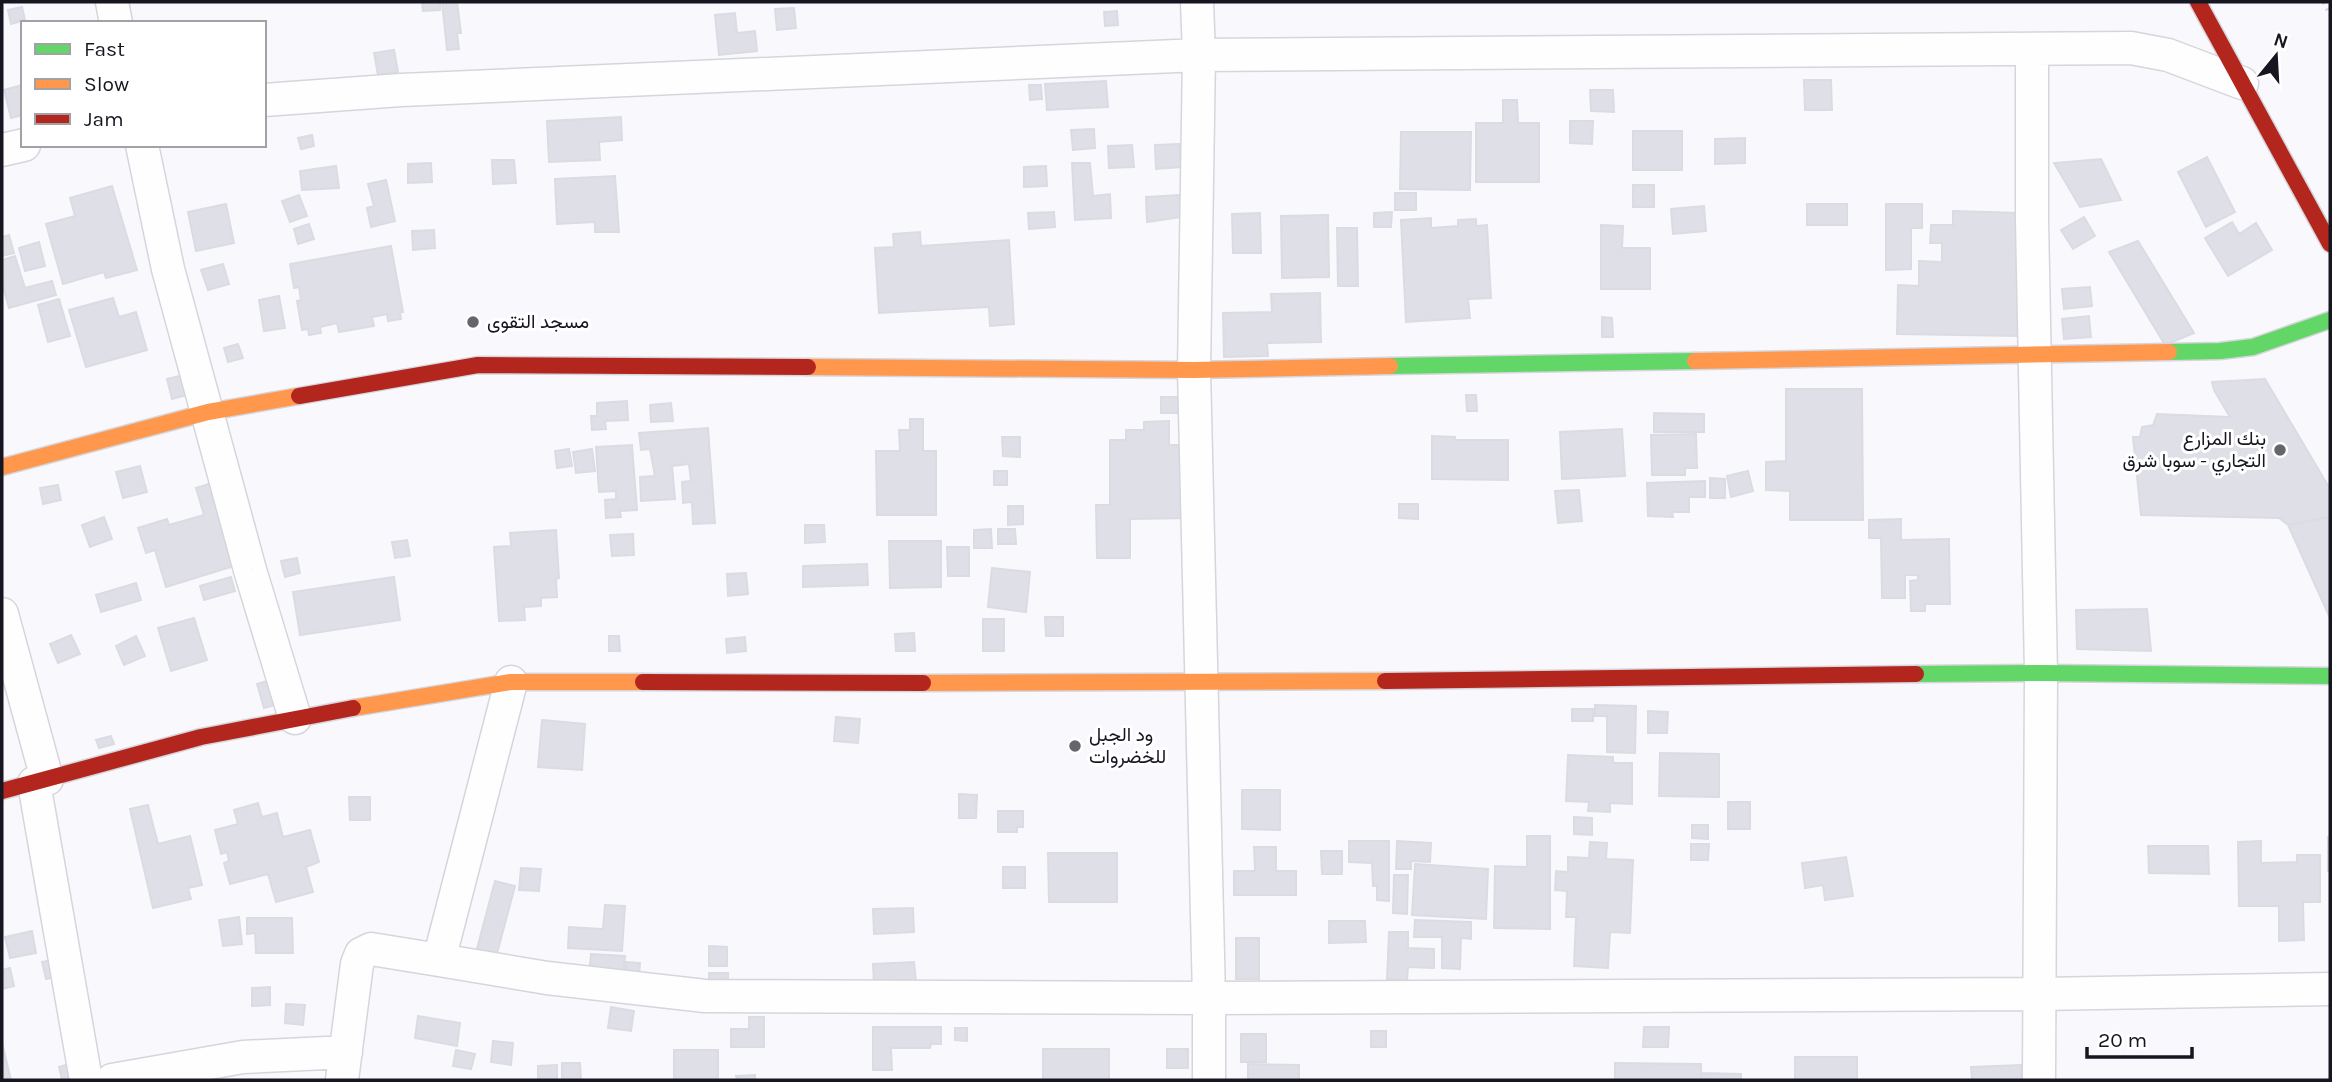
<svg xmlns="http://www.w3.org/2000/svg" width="2332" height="1082" font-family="Karla,Vazirmatn,sans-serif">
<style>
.building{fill:#dedfe7;stroke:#dbdbe3;stroke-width:2}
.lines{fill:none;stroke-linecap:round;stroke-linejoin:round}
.street-casing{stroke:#d5d5dc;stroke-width:35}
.fast-casing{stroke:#d5d5dc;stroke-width:19}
.slow-casing{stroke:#d5d5dc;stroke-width:19}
.jam-casing{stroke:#d5d5dc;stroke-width:19}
.path{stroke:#d5d5d7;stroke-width:4.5;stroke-dasharray:2 5;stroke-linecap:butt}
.street{stroke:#fefeff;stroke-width:32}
.fast{stroke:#63d668;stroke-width:16}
.slow{stroke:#ff974d;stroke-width:16}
.jam{stroke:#b3261e;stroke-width:16}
.poi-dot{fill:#65656d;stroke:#fff;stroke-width:2.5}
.labels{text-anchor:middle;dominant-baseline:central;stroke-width:6;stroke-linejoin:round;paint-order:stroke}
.poi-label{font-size:19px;fill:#151620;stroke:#fff;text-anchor:start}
</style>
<rect width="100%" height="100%" fill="#f9f9fd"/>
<path class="building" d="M422,2H440V10L423,11Z
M442,2H457L461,33H457L459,49L447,50Z
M22,7L25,20L11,24L8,10Z
M794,8L796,28L777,30L775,9Z
M1117,11L1118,25L1105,26L1104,12Z
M735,13L737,33L755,31L757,51L719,55L715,15Z
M394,50L398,72L378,75L374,53Z
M1804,80H1831L1832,110H1805Z
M1106,81L1108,107L1047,110L1045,84Z
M22,85L23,115L11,118L4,90Z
M1029,85H1041L1042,99L1030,100Z
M1590,90H1613L1614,112L1591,111Z
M1503,100H1517L1518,123H1539V182H1476V123H1503Z
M621,117L622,140L599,142L600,160L549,162L547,121Z
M1570,121H1593L1592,144L1570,143Z
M1094,129L1095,148L1073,150L1071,130Z
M1633,131H1682V170H1633Z
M1401,132H1471L1470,190L1400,189Z
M312,135L314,146L301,149L298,138Z
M1745,138V163L1715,164V139Z
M1179,144L1181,167L1156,169L1155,145Z
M1132,145L1134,167L1109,168L1108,146Z
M2207,157L2235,212L2206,227L2178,172Z
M2101,159L2121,200L2080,207L2054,163Z
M492,160H514L516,183L493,184Z
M431,163L432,182L408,183V164Z
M1072,163H1090L1093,196L1110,194L1111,218L1075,220Z
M336,166L339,188L302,190L300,171Z
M1046,166L1047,186L1024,187V167Z
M615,176L619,232H595V222L557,224L555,179Z
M386,180L395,221L371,227L367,208L374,206L368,184Z
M1633,185H1654V207H1633Z
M112,186L137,270L106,278L104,272L63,284L46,224L75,216L70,198Z
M1395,193H1416V210H1395Z
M299,195L307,216L290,222L282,201Z
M1180,195L1182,217L1147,222L1146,197Z
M226,204L234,243L196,251L188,212Z
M1807,204H1847V225H1807Z
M1886,204H1922V228H1911V269L1886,270Z
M1704,206L1706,231L1673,234L1671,209Z
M1953,211L2019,213L2018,336L1897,334L1898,285L1919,286V261L1942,262V243H1930L1931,225H1953Z
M1054,212L1055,227L1029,229L1028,213Z
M1392,212L1391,227H1374V213Z
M1260,213L1261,253H1233L1232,214Z
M1328,215L1329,277L1282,278L1281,216Z
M2084,217L2095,236L2073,249L2061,230Z
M1431,218V228L1458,226V220L1476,219V226L1487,225L1491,298L1468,299L1470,318L1406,322L1401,220Z
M2232,222L2239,234L2256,223L2272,250L2228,276L2205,238Z
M309,224L314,239L298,244L294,229Z
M1601,225L1623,226L1622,248H1650V289H1601Z
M1337,228H1357L1358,286H1338Z
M434,230L435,248L413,250L412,231Z
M920,232L921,246L1009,240L1014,324L990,326L989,307L879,313L875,248L894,247L893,234Z
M9,235L14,253L2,256V237Z
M2138,241L2194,333L2165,345L2109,252Z
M39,242L45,266L25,271L19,248Z
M391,246L403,312H400L401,319L388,321L387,314L372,317L374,326L339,332L337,323L320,327L321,333L309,335L308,329L302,330L297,301L301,300L299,287L294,288L290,264Z
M15,256L25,288L52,281L56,295L9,308L2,283V260Z
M223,264L229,284L208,290L201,270Z
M2090,287L2092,306L2064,309L2062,289Z
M1320,293L1321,342L1267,343L1268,356L1224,357L1223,313L1272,312L1271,294Z
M279,296L285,328L264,331L259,300Z
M113,298L119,317L136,312L147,350L86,367L69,310Z
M59,299L70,336L48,342L38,305Z
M2089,316L2091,337L2064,339L2062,319Z
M1602,317L1612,318L1613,337H1602Z
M238,344L243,358L228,362L224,348Z
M188,374L194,393L172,399L167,379Z
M2265,379L2330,489V517L2288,525L2279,518L2141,515L2133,437H2140L2142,427L2153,425L2157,414L2230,417L2214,390L2212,382Z
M1786,389H1862L1863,520H1790V491L1766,490V462L1786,461Z
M1466,395H1476L1477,411H1467Z
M1161,397H1179V413H1161Z
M627,401L628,420L605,421L606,429L592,430L591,416H597V403Z
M671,403L673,421L651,422L650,405Z
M1654,413L1704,414V432H1654Z
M910,419H923V451H936V515H877L876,451H900L899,430H910Z
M1169,421V445H1194V518L1130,519V558H1097L1096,505H1110V440H1126V430H1144V422Z
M708,428L715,523L693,524L692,502L683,503L682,482L691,481L689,464L672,466L675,499L641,501L640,477L655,476L650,449L641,450L639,433Z
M1622,429L1625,476L1562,479L1560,432Z
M1696,434L1697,468H1685V475H1652L1651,435Z
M1432,436L1455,437V440H1508V480L1432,479Z
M1002,437H1020V457L1003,456Z
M632,445L637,510L620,511L621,517L606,518L605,500L616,499V491L599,492L596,447Z
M569,449L572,466L557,468L555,451Z
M592,449L595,471L576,473L573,452Z
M140,466L147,492L123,498L116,472Z
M994,471H1007V485H994Z
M1748,471L1753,491L1731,497L1727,476Z
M1710,478L1725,479V498H1710Z
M1705,481V497H1689V512H1672L1673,517L1648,516L1647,483Z
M212,483L237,565L166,587L155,550L146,553L138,528L167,519L169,525L204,515L196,488Z
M58,485L61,500L43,504L40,488Z
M1579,490L1582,521L1558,523L1555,491Z
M1399,504H1418V519L1399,518Z
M1008,506H1023V524L1008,525Z
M104,517L112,539L90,547L82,525Z
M2330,517V618L2288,525Z
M1901,519V540L1949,539L1950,604H1925V611H1911L1910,581L1918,580V575H1905V598H1882L1881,538H1869V520Z
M805,525H824L825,542L805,543Z
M991,529L992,548H974V530Z
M998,529H1015L1016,544H998Z
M556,530L559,578L556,579L557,597L541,598V606L524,607L525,620L499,621L494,547L511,546L510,533Z
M633,534L634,555L612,556L610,535Z
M407,540L410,556L395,558L392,542Z
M889,541H941V587L890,588Z
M947,547H969V576H948Z
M297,558L300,573L285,577L281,561Z
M867,564L868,585L803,587V566Z
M992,568L1030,572L1026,612L988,607Z
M746,573L748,594L728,596L727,574Z
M231,577L235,591L204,600L200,586Z
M394,577L400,620L300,635L293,592Z
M136,583L141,600L101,612L96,595Z
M2147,609L2151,651L2077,649L2076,610Z
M1045,617H1063V636H1046Z
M194,618L207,660L171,671L158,628Z
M983,619H1004V651H983Z
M914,633L915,651H896L895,634Z
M71,635L80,654L58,663L50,644Z
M136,636L145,656L124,665L116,646Z
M609,636H619L620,651H609Z
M745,637L746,651L727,653L726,639Z
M282,677L289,701L264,708L257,684Z
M1595,705L1636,706L1635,753L1607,752V716H1595Z
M1572,709H1593V721H1572Z
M1648,711L1668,712L1667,733H1648Z
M836,717L860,719L858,743L834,741Z
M542,720L585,724L582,770L538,767Z
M111,736L114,744L99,748L96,740Z
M1660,753L1719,754V797L1659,796Z
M1568,755L1613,757V763H1632V804L1610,803V812L1588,811L1589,802L1566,801Z
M1242,790H1280V830L1242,829Z
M959,794L977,795L976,818H959Z
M349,797H370V820H350Z
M1728,802H1750V829H1728Z
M258,803L262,817L277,813L283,837L310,830L319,862L306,867L313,892L276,902L268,874L230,884L224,863L229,861L227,852L221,854L215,830L238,824L234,810Z
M148,805L158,844L190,836L202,885L188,888L191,899L153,908L130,809Z
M998,811H1023V827H1017V832H998Z
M1574,817L1592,818V835L1574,834Z
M1692,825H1708V839L1692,838Z
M1527,836H1550V929L1494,928L1495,866L1527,867Z
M2328,837H2330V871H2328Z
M1349,841H1389V901L1377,900V886H1373L1372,863L1349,862Z
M1397,841L1431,843L1430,862L1411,861V869H1396Z
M2261,841V863L2297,862V855H2320V902H2303L2304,940L2279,941V906H2239L2238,842Z
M1590,842L1607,843L1606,859L1633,860L1630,933L1610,932L1608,968L1574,966L1576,917H1566L1567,891L1555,890L1556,871L1568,872V857L1589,858Z
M1691,844H1709L1708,860H1691Z
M2148,846H2208L2209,874L2149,873Z
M1254,847H1276V871H1296V895H1234V871H1255Z
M1321,851H1342V874H1322Z
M1048,853H1117V902H1049Z
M1846,857L1853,896L1825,900L1823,885L1805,888L1802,863Z
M1415,864L1488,869L1486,919L1412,915Z
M1003,867H1025V888H1003Z
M521,868L541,869L539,891L519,890Z
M1394,875H1408L1407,914L1393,913Z
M495,881L515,886L495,961L475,956Z
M605,905L625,906L622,951L568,948L569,927L603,929Z
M913,908L914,932L874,934L873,909Z
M239,917L242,944L223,946L219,920Z
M247,918H292L293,953H256L255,933L247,934Z
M1415,920L1471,922V939L1461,938L1460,969L1442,968V937H1414Z
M1329,921H1365L1366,942L1329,943Z
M32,931L36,953L10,958L5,937Z
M1389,932H1408V948L1434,949V968L1408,967L1407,980L1387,979Z
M1236,938H1259V979H1236Z
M709,946L727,947V966H709Z
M591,954L625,956L623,977L589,975Z
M56,959L60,976L46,979L42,962Z
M626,962L640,963L639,977H625Z
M914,962L916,982L874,985L873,964Z
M10,968L14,986L2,989V970Z
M709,973H728V985H709Z
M270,987V1005L252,1006V988Z
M286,1004L305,1005L303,1025L285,1023Z
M611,1007L634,1011L631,1031L608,1028Z
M418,1016L460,1023L457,1046L415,1038Z
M749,1017H764V1047H731V1029H749Z
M873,1027H941V1044H931L930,1048H891L892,1070H873Z
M1644,1027H1669L1668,1047H1643Z
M955,1028H967V1041L955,1040Z
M1371,1031H1386V1047H1371Z
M1241,1034H1266V1062H1241Z
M493,1041L513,1043L511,1065L491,1062Z
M2,1043L11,1080H2Z
M1043,1049H1109V1080H1043Z
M1167,1049H1188V1068H1167Z
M456,1050L475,1054L471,1069L453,1066Z
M674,1050H718V1080H674Z
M1795,1057H1857V1080H1795Z
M77,1062L74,1080H62L59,1067Z
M562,1063H580L581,1080H562Z
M1615,1063L1701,1064V1080H1615Z
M1248,1064L1299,1065V1080H1248Z
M557,1065V1080H538V1066Z
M2021,1065L2022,1080H1972L1971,1067Z
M1701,1073L1741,1074V1080H1701Z
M755,1075V1080H737L736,1076Z"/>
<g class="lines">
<g class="street-casing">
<path id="street" d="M112,2L116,23
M1197,2L1199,55L1194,370L1209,998V1080
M2032,49V220L2041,673L2039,1080
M264,100L401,90L1199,55L2131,48L2168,55L2242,83
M142,145L168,269L250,570L295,718
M2,150L24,145
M2,614L47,779
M34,783L86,1080
M439,960L547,978L705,996L1209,998L2040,994L2330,989
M112,1080L243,1057L346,1052
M342,1080L357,964L361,954L371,949L439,960L511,682"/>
</g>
<g class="fast-casing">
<path id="fast" d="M2169,352L2220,351L2253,347L2330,320
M1390,366L1695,361
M1916,674L2041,673L2330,676"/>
</g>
<g class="slow-casing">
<path id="slow" d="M1695,361L2169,352
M808,367L1194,370L1390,366
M2,467L208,412L299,396
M923,683L1385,681
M353,708L511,682H643"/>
</g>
<g class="jam-casing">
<path id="jam" d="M2198,2L2330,244
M299,396L478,365L808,367
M1385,681L1916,674
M643,682L923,683
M2,791L201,737L353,708"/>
</g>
<path class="path" d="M2324,2L2330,15"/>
<use href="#street" class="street"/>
<use href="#fast" class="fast"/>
<use href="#slow" class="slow"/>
<use href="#jam" class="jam"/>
</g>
<g class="poi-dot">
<circle cx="473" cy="322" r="7"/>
<circle cx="2280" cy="450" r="7"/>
<circle cx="1075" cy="746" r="7"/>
</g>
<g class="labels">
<g class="poi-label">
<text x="487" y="322">مسجد التقوى</text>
<text x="2266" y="439" text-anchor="end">بنك المزارع<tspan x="2266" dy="22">التجاري - سوبا شرق</tspan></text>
<text x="1089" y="735">ود الجبل<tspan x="1089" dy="22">للخضروات</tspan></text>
</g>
</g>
<rect width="2332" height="1082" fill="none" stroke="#151620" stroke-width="7"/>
<rect x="21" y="21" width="245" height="126" fill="#ffffff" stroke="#a1a2a6" stroke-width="2"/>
<rect x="35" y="44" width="35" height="10" fill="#63d668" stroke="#a1a2a6" stroke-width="2"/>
<text x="84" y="56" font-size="21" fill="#151620">Fast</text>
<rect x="35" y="79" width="35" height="10" fill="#ff974d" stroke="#a1a2a6" stroke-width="2"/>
<text x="84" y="91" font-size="21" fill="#151620">Slow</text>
<rect x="35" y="114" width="35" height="10" fill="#b3261e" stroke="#a1a2a6" stroke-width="2"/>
<text x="84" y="126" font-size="21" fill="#151620">Jam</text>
<g transform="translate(2276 56) rotate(18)" stroke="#ffffff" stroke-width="5" paint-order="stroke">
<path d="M0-5L12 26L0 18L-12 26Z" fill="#151620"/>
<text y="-10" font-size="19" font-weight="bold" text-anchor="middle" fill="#151620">N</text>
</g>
<path d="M2087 1047v10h105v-10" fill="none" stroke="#151620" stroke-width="3.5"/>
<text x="2098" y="1047" font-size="21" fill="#151620" stroke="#ffffff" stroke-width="5" paint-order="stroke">20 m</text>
</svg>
